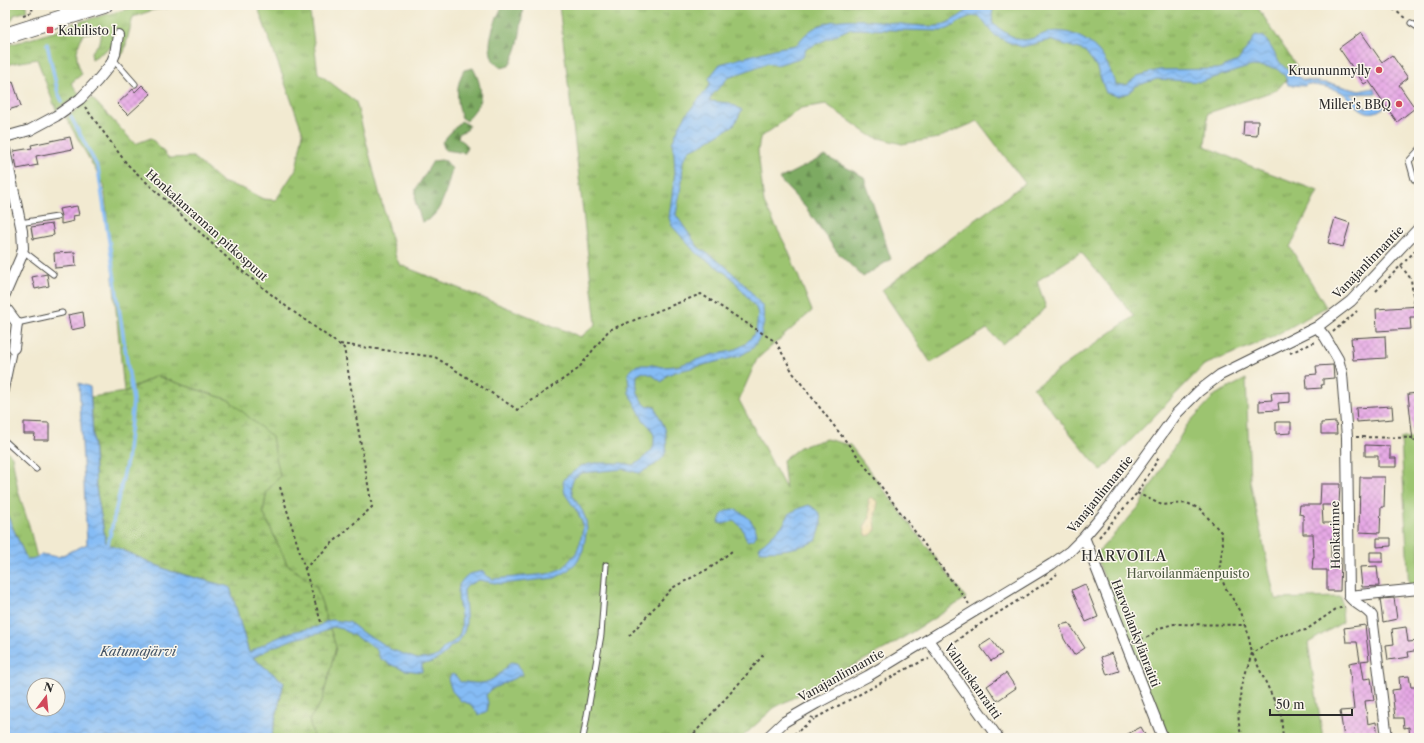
<svg xmlns="http://www.w3.org/2000/svg" width="1424" height="743" font-family="'Libre Caslon Text',serif">
<style>
.grass{fill:url(#grass-tufts);stroke:#64784e}
.forest{fill:url(#forest-firs);stroke:#546a46}
.wetland{fill:url(#wetland-marsh);stroke:#64784e}
.sand{fill:url(#sand-dots);stroke:#8c8264}
.park{fill:#9cc470;stroke:#64784e}
.water{fill:url(#water-waves);stroke:#587490;fill-rule:evenodd}
.lines{fill:none;stroke-linecap:round;stroke-linejoin:round}
.stream{stroke:#85bcf5;stroke-width:3.5}
.building{fill:url(#building-cross-hatch)}
.service-casing{stroke:#494844;stroke-width:7}
.minor-casing{stroke:#494844;stroke-width:12}
.trunk-casing{stroke:#494844;stroke-width:18}
.path{stroke:#494844;stroke-width:2;stroke-dasharray:3 3;stroke-linecap:butt}
.service{stroke:#fff;stroke-width:5}
.minor{stroke:#fff;stroke-width:10}
.trunk{stroke:#fff;stroke-width:16}
.poi-dot{fill:#d1495b;stroke:#fbf7ec;stroke-width:1.5}
.labels{text-anchor:middle;dominant-baseline:central;stroke-width:3;stroke-linejoin:round;paint-order:stroke}
.poi-label{font-size:12px;fill:#2b2b2b;stroke:#fbf7ec;text-anchor:end}
.street-label{font-size:12px;fill:#2b2b2b;stroke:#fbf7ec}
.park-label{font-size:12px;fill:#4d5940;stroke:#fbf7ec}
.water-label{font-size:13px;font-style:italic;fill:#465668;stroke:#fbf7ec}
.quarter-label{font-size:14px;letter-spacing:1px;fill:#2b2b2b;stroke:#fbf7ec}
</style>
<defs>
<pattern id="grass-tufts" width="24" height="20" patternUnits="userSpaceOnUse"><rect width="24" height="20" fill="#9cc470"/><path d="M3 7l-1-3M5 7V3M7 7l1-3M15 17l-1-3M17 17v-4M19 17l1-3" fill="none" stroke="#7f9f5c"/></pattern>
<pattern id="forest-firs" width="22" height="20" patternUnits="userSpaceOnUse"><rect width="22" height="20" fill="#7daa62"/><path d="M5 1l3.5 6h-7zM16 11l3.5 6h-7z" fill="#678b51"/></pattern>
<pattern id="wetland-marsh" width="20" height="14" patternUnits="userSpaceOnUse"><rect width="20" height="14" fill="#9cc470"/><path d="M1 5h8M5 5V1M11 12h8M15 12V8" fill="none" stroke="#7f9f5c"/></pattern>
<pattern id="sand-dots" width="8" height="8" patternUnits="userSpaceOnUse"><rect width="8" height="8" fill="#eeda9e"/><path d="M2 2h.1M6 6h.1" fill="none" stroke="#cb8" stroke-width="1.8" stroke-linecap="round"/></pattern>
<pattern id="water-waves" width="16" height="10" patternUnits="userSpaceOnUse"><rect width="16" height="10" fill="#85bcf5"/><path d="M0 5q4-4 8 0t8 0" fill="none" stroke="#6d99c7"/></pattern>
<pattern id="building-cross-hatch" width="8" height="8" patternUnits="userSpaceOnUse"><rect width="8" height="8" fill="#e7a9e6"/><path d="M0 0l8 8M0 8l8-8" fill="none" stroke="#bb8abb"/></pattern>
</defs>
<rect width="100%" height="100%" fill="#fbf7ec"/>
<filter id="ink" filterUnits="userSpaceOnUse"><feTurbulence type="fractalNoise" baseFrequency=".025" numOctaves="2"/><feDisplacementMap in="SourceGraphic" scale="8" xChannelSelector="R" yChannelSelector="G"/><feConvolveMatrix kernelMatrix="1 2 1 2 8 2 1 2 1" color-interpolation-filters="sRGB"/></filter>
<filter id="wash" filterUnits="userSpaceOnUse"><feTurbulence type="fractalNoise" baseFrequency=".012" numOctaves="4" result="noise"/><feDisplacementMap in="SourceGraphic" scale="16" xChannelSelector="R" yChannelSelector="G"/><feGaussianBlur stdDeviation="0.9" result="paint"/><feColorMatrix in="noise" values="0 0 0 0 0 0 0 0 0 0 0 0 0 0 0 0 0 1.4 0 .05"/><feComposite in="paint" operator="in"/></filter>
<g filter="url(#wash)">
<rect width="100%" height="100%" fill="#f2ead1"/>
<path class="grass" d="M5,5H27V11L14,15L12,20L5,24Z
M143,5H186L153,10L133,17L124,52L120,57L121,34L114,45L92,59L91,53L100,42L102,31L83,34C76,51 74,56 82,74L71,83L80,95L56,110L37,59L5,65V46L61,30L74,23Z
M257,5H309L318,73L356,102L396,258L400,265L581,337L596,324L559,5H1256L1297,67L1277,90L1208,113L1205,146L1245,164L1318,191L1290,247L1326,307L1269,339L1204,365L1101,471L1033,388L1134,316L1081,252L1037,281L1046,308L1002,344L987,329L931,363L882,290L1025,183L978,121L938,138L902,144L871,136L826,104L801,108L760,138L758,151L764,203L788,250L812,311L757,359L739,400L786,489L783,460L800,447L826,439L850,445L966,598L890,646L774,708L741,738H310L313,734L309,720L322,701L336,647L316,586L287,564L263,512L267,491L280,476L229,400L156,376L124,392L104,185L66,118L92,98L135,144L151,138L169,158L193,157L222,182L244,189L263,199L276,200L296,169L303,133Z
M5,449L12,456L18,491L29,525L37,558L27,560L5,510Z"/>
<path class="forest" d="M503,5H523V6C521,29 520,46 509,66L501,68C499,66 496,64 494,62C484,44 495,21 503,5Z
M473,68C479,79 484,94 478,105C476,110 470,115 467,121L461,117C457,99 455,87 464,70Z
M461,121L469,125L467,130L459,133L458,138L465,143L467,146L465,153L445,150L442,142Z
M825,156L864,177L891,259L863,277L837,252L806,208L779,179Z
M441,160L446,161L452,169C447,186 442,218 422,222L415,201L416,189L433,161Z"/>
<path class="wetland" d="M156,376L229,400L272,437L280,476L267,491L263,512L287,564L316,586L336,647L322,701L309,720L313,734L310,738H271L284,682L250,656L229,587L170,571L106,543L96,488L91,397L125,392Z"/>
<path class="sand" d="M871,497L878,502L875,518L876,530L870,536L866,535L864,527L870,517L868,500Z"/>
<path class="park" d="M1246,379L1250,481L1275,599L1341,597L1343,622L1308,643L1323,738H1167L1095,554L1099,551L1138,508L1187,425L1215,395Z
M1401,438H1419V589L1409,590Z"/>
<path class="water" d="M975,5H989L993,9L992,16L993,24C1002,30 1013,39 1023,40C1033,40 1041,34 1050,32C1069,28 1093,41 1103,57C1109,65 1112,76 1116,85H1126L1138,76L1159,70L1218,69L1238,61L1256,35L1264,37L1271,47L1278,60L1284,67L1303,80L1333,84L1359,91L1373,88L1377,93L1350,94L1366,108L1383,102L1386,106C1383,108 1379,111 1375,112C1360,116 1352,98 1341,92C1331,87 1319,86 1307,84L1305,86L1288,85L1285,76L1277,69L1270,67L1252,66L1200,82L1157,79L1136,86L1128,93L1117,96L1106,93L1096,66L1085,51L1050,40L1022,47L1008,42L994,35L979,16C963,14 957,28 941,31L849,29L806,49L803,57L777,65L767,63L728,78L712,95L709,101L730,103L742,110L734,125L701,145L689,150L683,161L682,181L676,215L698,247L725,266L746,286L763,307L764,323L760,337L753,348L740,356L675,372L667,375L662,382L652,375L643,372L637,375C636,388 637,399 648,407L655,406C657,414 661,419 664,426C666,430 666,435 666,439C670,459 655,465 639,473L624,469L581,473L574,478L571,486L573,496L583,512L586,520L587,529L583,550L578,561L566,572L555,578L500,584L479,580L468,585L464,590C465,608 471,627 458,642C456,645 453,644 450,647C449,648 448,650 447,652C439,659 434,663 422,664V672L405,670L389,664L380,658L376,648L342,629L333,627L330,628L321,633L294,639L271,648L253,658L284,682L271,738H5V510L27,560L38,557L41,554L58,557L87,544L79,383L90,387L96,488L106,543L170,571L230,587L249,653L268,642L291,632L317,627L327,621L332,620L349,622L363,633L379,641L390,649L417,659L432,658L439,655C444,642 456,645 460,633C465,617 455,601 459,586C460,582 465,577 469,574L484,571L485,575L493,579L547,574L563,568L576,553L580,543L583,528L582,522L578,513L565,494L563,483L564,479L581,466L594,463H622L632,465L639,462L652,450L654,444V435L650,427L644,421L629,393L628,373L637,365H652L662,367L677,366L715,354L733,351L745,344L751,338L756,331L758,314L756,308L732,278L717,267L696,253L672,226L669,218L675,172L674,154L672,143L679,127L686,115L710,85L709,78L720,64L778,48L797,45C825,0 894,29 938,26C944,25 959,17 965,12C969,10 971,7 975,5ZM34,685H58V709H34Z
M809,505C826,514 822,526 816,541C797,549 780,551 760,551L759,546L764,543L783,525L790,513L800,508Z
M733,509C745,512 755,523 757,534L754,539L747,541L742,528L734,520L724,524L719,523C721,513 724,511 733,509Z
M511,662L517,663L523,674L492,689L486,695L488,703L487,711L479,715L470,704L461,701L452,691L448,679L452,674L456,676L460,682C467,681 473,684 480,683C493,683 503,671 511,662Z"/>
<g class="lines">
<path class="stream" d="M47,44L58,93L62,101
M71,117L98,168L133,401L127,460L108,544"/>
</g>
<g id="blocks">
<path class="building" d="M1361,32L1382,62L1392,55L1408,78L1399,85L1415,108L1397,122L1369,81L1364,84L1339,48Z
M13,82L21,106L5,111V85Z
M142,85L151,94L128,115L117,104L133,89L135,92Z
M1244,121H1258L1257,136L1243,135Z
M70,137L73,149L36,156L38,165L17,169L14,151L32,148L31,145Z
M77,206L79,215L73,216L74,221L61,224V216L59,209Z
M1335,218L1350,223L1343,247L1328,243Z
M52,224L54,235L33,239L31,227Z
M75,252L76,266L55,268L54,253Z
M47,274L49,286L35,289L32,277Z
M1419,306V317H1410L1411,329L1377,331L1376,309Z
M83,312L85,327L71,330L68,315Z
M1385,336L1386,358L1353,360L1351,338Z
M1333,365L1334,378L1323,379V385H1321L1322,388L1307,389L1306,375L1317,374L1316,366Z
M1290,392V402L1278,403L1279,410L1259,411V401L1272,400L1271,393Z
M1419,393V440L1413,441L1408,394Z
M1392,406L1393,419L1357,422L1356,408Z
M24,422L49,423V440H34L35,434H24Z
M1276,422H1291V433L1276,434Z
M1336,422L1337,434H1321V423Z
M1365,445L1390,446V458H1396V467H1378V456H1365Z
M1360,477H1385L1384,507H1381L1380,533L1359,532Z
M1321,484H1340L1339,505H1322L1323,523H1339V538H1331V557H1341L1340,591H1327V570H1312L1313,557H1314L1313,534H1303V515L1299,514L1300,505H1320Z
M1377,538H1391V546L1377,547Z
M1370,552H1383V562H1370Z
M1377,566L1379,586L1362,587L1360,567Z
M1085,584L1098,617L1086,622L1072,590Z
M1394,598L1397,619L1383,622L1380,599Z
M1069,623L1085,648L1074,655L1064,639L1060,625Z
M1365,625L1369,660L1361,661L1364,679L1371,678L1374,700L1365,701L1368,724L1376,722L1378,735H1374L1375,738H1344L1340,711L1354,710L1349,663L1360,661L1357,642H1346L1344,628Z
M1406,627L1408,642L1419,641V650L1408,652L1409,657L1388,660L1386,645L1394,644L1392,629Z
M991,639L1002,654L991,661L980,646Z
M1112,653L1119,671L1107,675L1101,657Z
M1006,673L1016,688L997,701L987,686Z
M1409,676L1411,687H1418L1419,738H1410L1409,727L1404,728L1403,718H1395L1392,690L1400,689L1399,677Z
M1141,727L1147,738H1120Z"/>
</g>
</g>
<g filter="url(#ink)">
<use href="#blocks" fill-opacity="0" stroke="#494844" stroke-width="1"/>
<g class="lines">
<g class="service-casing">
<path id="service" d="M1411,23L1419,28
M113,59L135,84
M1419,150L1409,161L1414,179L1419,184
M20,223L57,217
M22,250L53,274
M17,323L62,313
M5,392L14,348
M5,441L36,469
M583,738L601,635L606,565"/>
</g>
<g class="minor-casing">
<path id="minor" d="M5,137L30,130L56,116L80,99L97,81L111,64L115,54L118,35
M5,150L22,231L23,248L21,257L5,294
M5,307L17,323L14,348
M1317,327L1325,337L1338,359L1342,374L1347,437L1349,596C1355,605 1366,607 1372,616L1387,738
M1084,537L1163,738
M1349,596L1419,589
M928,640L998,738
M767,738L784,722L817,703L868,676L1052,564L1070,551L1084,537L1107,510L1177,413L1199,391L1220,375L1317,327L1351,301L1419,228"/>
</g>
<g class="trunk-casing">
<path id="trunk" d="M5,36L104,5"/>
</g>
<path class="path" d="M1388,5L1405,18
M23,15L33,12L31,5
M85,107L127,164L237,267L287,307L344,348L372,507L305,568
M1401,266L1411,279L1419,344
M1376,291L1419,247
M1333,332L1357,311
M340,344L435,357L518,410L578,369L609,330L701,294L776,342L793,373L883,489L969,604
M1290,353L1315,342
M1356,437L1419,438
M280,487L321,622
M1137,493L1162,505L1187,503L1200,509L1221,532L1223,544L1219,572L1225,587L1240,610L1246,625L1252,653L1281,715L1283,738
M1099,537L1137,493L1160,456
M629,636L672,588L710,568L732,551
M1135,641L1150,636L1159,628L1174,624L1246,625
M947,650L966,633L1049,581L1057,574
M811,717L814,719L910,667L923,661L929,659
M690,738L742,680L764,654
M789,738L814,719
M1242,738C1233,709 1243,681 1252,653L1282,635L1306,630L1336,609L1345,607"/>
<use href="#service" class="service"/>
<use href="#minor" class="minor"/>
<use href="#trunk" class="trunk"/>
</g>
</g>
<g class="poi-dot">
<rect x="46" y="26" width="8" height="8" rx="2"/>
<circle cx="1379" cy="70" r="4"/>
<circle cx="1399" cy="104" r="4"/>
</g>
<g class="labels">
<g class="poi-label">
<text x="58" y="30" text-anchor="start">Kahilisto I</text>
<text x="1371" y="70">Kruununmylly</text>
<text x="1391" y="104">Miller's BBQ</text>
</g>
<g class="street-label">
<text transform="translate(207 225) rotate(42)">Honkalanrannan pitkospuut</text>
<text transform="translate(1368 262) rotate(-46)">Vanajanlinnantie</text>
<text transform="translate(1100 494) rotate(-51)">Vanajanlinnantie</text>
<text transform="translate(1335 535) rotate(-91)">Honkarinne</text>
<text transform="translate(1136 633) rotate(69)">Harvoilankylänraitti</text>
<text transform="translate(841 675) rotate(-29)">Vanajanlinnantie</text>
<text transform="translate(973 681) rotate(55)">Valmuskanraitti</text>
</g>
<g class="park-label">
<text x="1188" y="573">Harvoilanmäenpuisto</text>
</g>
<g class="water-label">
<text x="138" y="651">Katumajärvi</text>
</g>
<g class="quarter-label">
<text x="1124" y="556">HARVOILA</text>
</g>
</g>
<rect width="1424" height="743" fill="none" stroke="#fbf7ec" stroke-width="20"/>
<g transform="translate(46 697) rotate(16)"><circle r="19" fill="#fbf7ec" stroke="#a8a59f"/>
<path d="M0-3L7 15L0 10L-7 15Z" fill="#d1495b"/>
<text y="-6" font-size="11" font-weight="bold" text-anchor="middle" fill="#2b2b2b">N</text>
</g>
<path d="M1270 709v6h82v-6" fill="none" stroke="#2b2b2b" stroke-width="2"/>
<text x="1276" y="709" font-size="12" fill="#2b2b2b" stroke="#fbf7ec" stroke-width="3" paint-order="stroke">50 m</text>
</svg>
